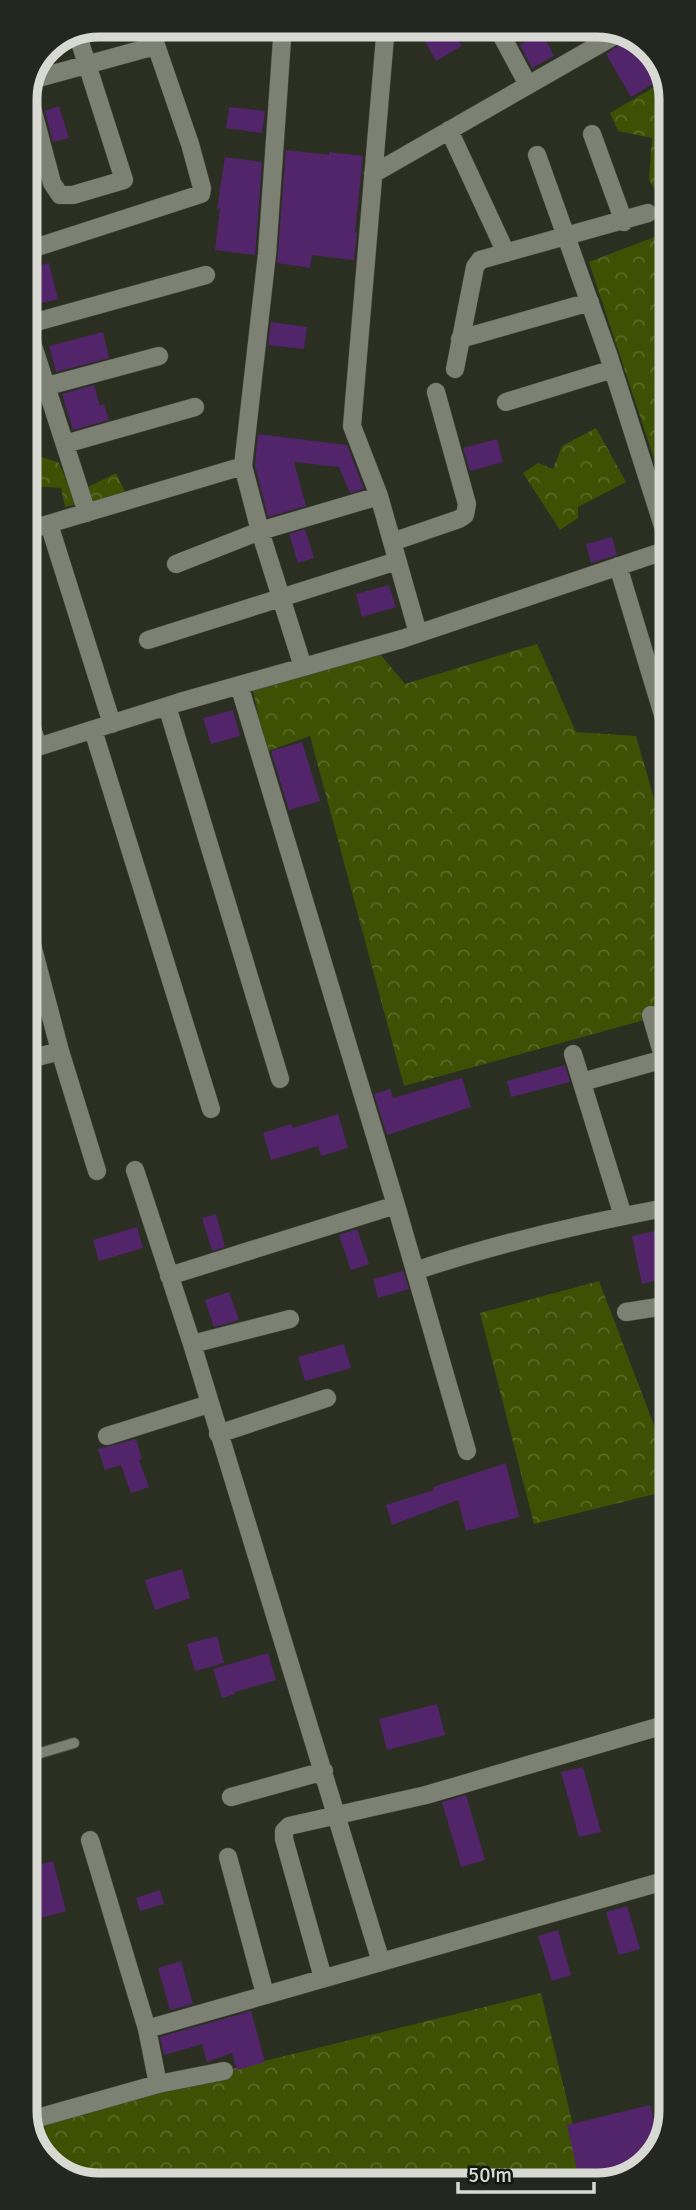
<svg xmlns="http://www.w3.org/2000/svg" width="696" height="2210" font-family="Signika,sans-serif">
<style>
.forest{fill:url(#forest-crowns)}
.building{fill:#52246a}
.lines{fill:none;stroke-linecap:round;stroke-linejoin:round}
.lane-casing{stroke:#46493f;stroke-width:12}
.street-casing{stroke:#46493f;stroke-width:19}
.lane{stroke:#7c8173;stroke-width:10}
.street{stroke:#7c8173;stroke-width:18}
.rim{fill:none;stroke:#d7d9d2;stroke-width:9}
</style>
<defs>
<pattern id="forest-crowns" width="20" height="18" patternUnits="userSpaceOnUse" patternTransform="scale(1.75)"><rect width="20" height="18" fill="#3e5003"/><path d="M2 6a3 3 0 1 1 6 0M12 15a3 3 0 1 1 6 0" fill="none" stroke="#596927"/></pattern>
</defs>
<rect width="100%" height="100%" fill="#2a2f22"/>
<path class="forest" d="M668,79L669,80L670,507L589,262L657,236L668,215L649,179L652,138L618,131L610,113Z
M596,428L626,482L578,507V518L560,530L523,473L538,463L553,469L562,446Z
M41,457L58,462L74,494L116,473L132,506L86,502L65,507L61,488L32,486Z
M537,644L576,732L636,736L670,854V1013L404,1086L310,736L266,752L251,681L374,647L405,684Z
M599,1281L657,1433L671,1430V1490L534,1524L480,1313Z
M541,1993L587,2183L94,2185L50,2167L27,2130V2128L159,2087Z"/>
<path class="building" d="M443,25H450L462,46L436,61L422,36Z
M542,33L554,56L532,68L520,45Z
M631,37L638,39L661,79L631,97L606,54Z
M59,106L69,138L53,142L45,111Z
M229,107L265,111L262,133L226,128Z
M286,150L329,155V152L363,156L355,232L357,233L354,260L312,255L310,268L277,263Z
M225,157L262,162L255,255L215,250L220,208L217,209Z
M49,263L58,299L27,307L25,298V269Z
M271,322L307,327L304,349L268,345Z
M103,332L109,358L56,372L49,346Z
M94,385L100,406L104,404L109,420L73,430L62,394Z
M258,434L347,445L364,489L350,493L339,467L294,462L306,506L268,517L255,465Z
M497,439L503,462L470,471L463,448Z
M305,529L314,558L298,563L289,534Z
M612,537L617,555L591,563L586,544Z
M389,585L396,607L362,617L356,594Z
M233,710L240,736L211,744L203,718Z
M302,742L320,801L289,810L271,751Z
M565,1065L570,1082L511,1097L507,1081Z
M462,1078L471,1107L387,1135L374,1094L390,1089L393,1098Z
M338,1114L348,1148L321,1156L318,1146L271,1160L263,1133L291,1124L293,1128Z
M216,1214L225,1247L212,1251L202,1218Z
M137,1227L143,1248L99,1261L93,1240Z
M357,1229L369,1264L351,1270L339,1235Z
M655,1231L659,1251L670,1249V1277L642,1284L632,1236Z
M403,1271L409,1289L378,1298L373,1279Z
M229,1292L239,1320L214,1327L205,1300Z
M344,1344L351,1368L305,1381L298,1357Z
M136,1439L142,1459L139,1460L149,1487L131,1493L121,1465L105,1470L98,1449Z
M506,1463L519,1517L466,1531L458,1500L392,1525L386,1505L434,1490L433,1487Z
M182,1569L190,1598L155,1610L145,1580Z
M217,1636L224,1663L195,1671L187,1644Z
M268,1653L276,1680L235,1692V1694L222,1698L213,1669Z
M437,1704L445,1735L387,1750L379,1719Z
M583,1767L601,1832L579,1837L561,1772Z
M466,1795L485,1860L461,1867L442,1802Z
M53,1861L66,1911L27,1922V1868Z
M160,1890L164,1904L140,1911L136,1898Z
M627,1906L640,1949L619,1955L606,1912Z
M558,1930L571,1975L552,1981L538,1936Z
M181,1961L193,2004L170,2010L158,1968Z
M251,2011L265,2062L237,2070L232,2053L207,2062L202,2044L164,2055L160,2037Z
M650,2105L660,2143L656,2157L616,2183H580L567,2125Z"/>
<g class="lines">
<g class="lane-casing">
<path id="lane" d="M27,1757L74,1743"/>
</g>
<g class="street-casing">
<path id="street" d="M283,25L267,254L243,466L260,531L303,667
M386,25L352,426L379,496L418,633
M496,25L528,85
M31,80L155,46
M27,89L52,183L60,195H73L124,180L77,33
M449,130L506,253
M592,134L624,222
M537,155L608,354L670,548
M373,174L621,32
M25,251L201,194L202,188L190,144L149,25
M25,321L87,513
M25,325L206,275
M460,339L590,302
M455,369L475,267L480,260L648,213
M25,392L159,356
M506,402L613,369
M65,444L195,407
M49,524L112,724
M25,531L243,466
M392,542L459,519L465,515L467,504L436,392
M176,564L260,531L379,496
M618,566L670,738
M148,640L397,561
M239,685L396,1205L467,1451
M25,706L38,747
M167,706L280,1079
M93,730L211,1109
M25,751L180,702L402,639L670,549
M26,922L60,1051L97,1171
M651,1015L670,1080
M573,1054L623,1216
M26,1060L60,1051
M582,1082L664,1059
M135,1170L192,1344L381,1962
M415,1271C498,1243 585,1223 670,1207
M169,1276L396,1205
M626,1312L671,1305
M192,1344L290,1319
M218,1434L327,1398
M107,1436L209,1404
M231,1797L324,1771
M228,1857L265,1994
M323,1978L284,1839V1831L289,1826L426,1795L671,1723
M147,2029L671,1879
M158,2084L224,2071
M27,2121L158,2084L147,2029L90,1840"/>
</g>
<use href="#lane" class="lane"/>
<use href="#street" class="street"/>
</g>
<path d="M0 0H696V2210H0ZM99 37H597A62 62 0 0 1 659 99V2111A62 62 0 0 1 597 2173H99A62 62 0 0 1 37 2111V99A62 62 0 0 1 99 37Z" fill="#242620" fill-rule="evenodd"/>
<path class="rim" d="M99 37H597A62 62 0 0 1 659 99V2111A62 62 0 0 1 597 2173H99A62 62 0 0 1 37 2111V99A62 62 0 0 1 99 37Z"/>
<path d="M458 2182v10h136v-10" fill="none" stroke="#d7d9d2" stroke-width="3.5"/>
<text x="468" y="2182" font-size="21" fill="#d7d9d2" stroke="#141610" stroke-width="5" paint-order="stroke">50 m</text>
</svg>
